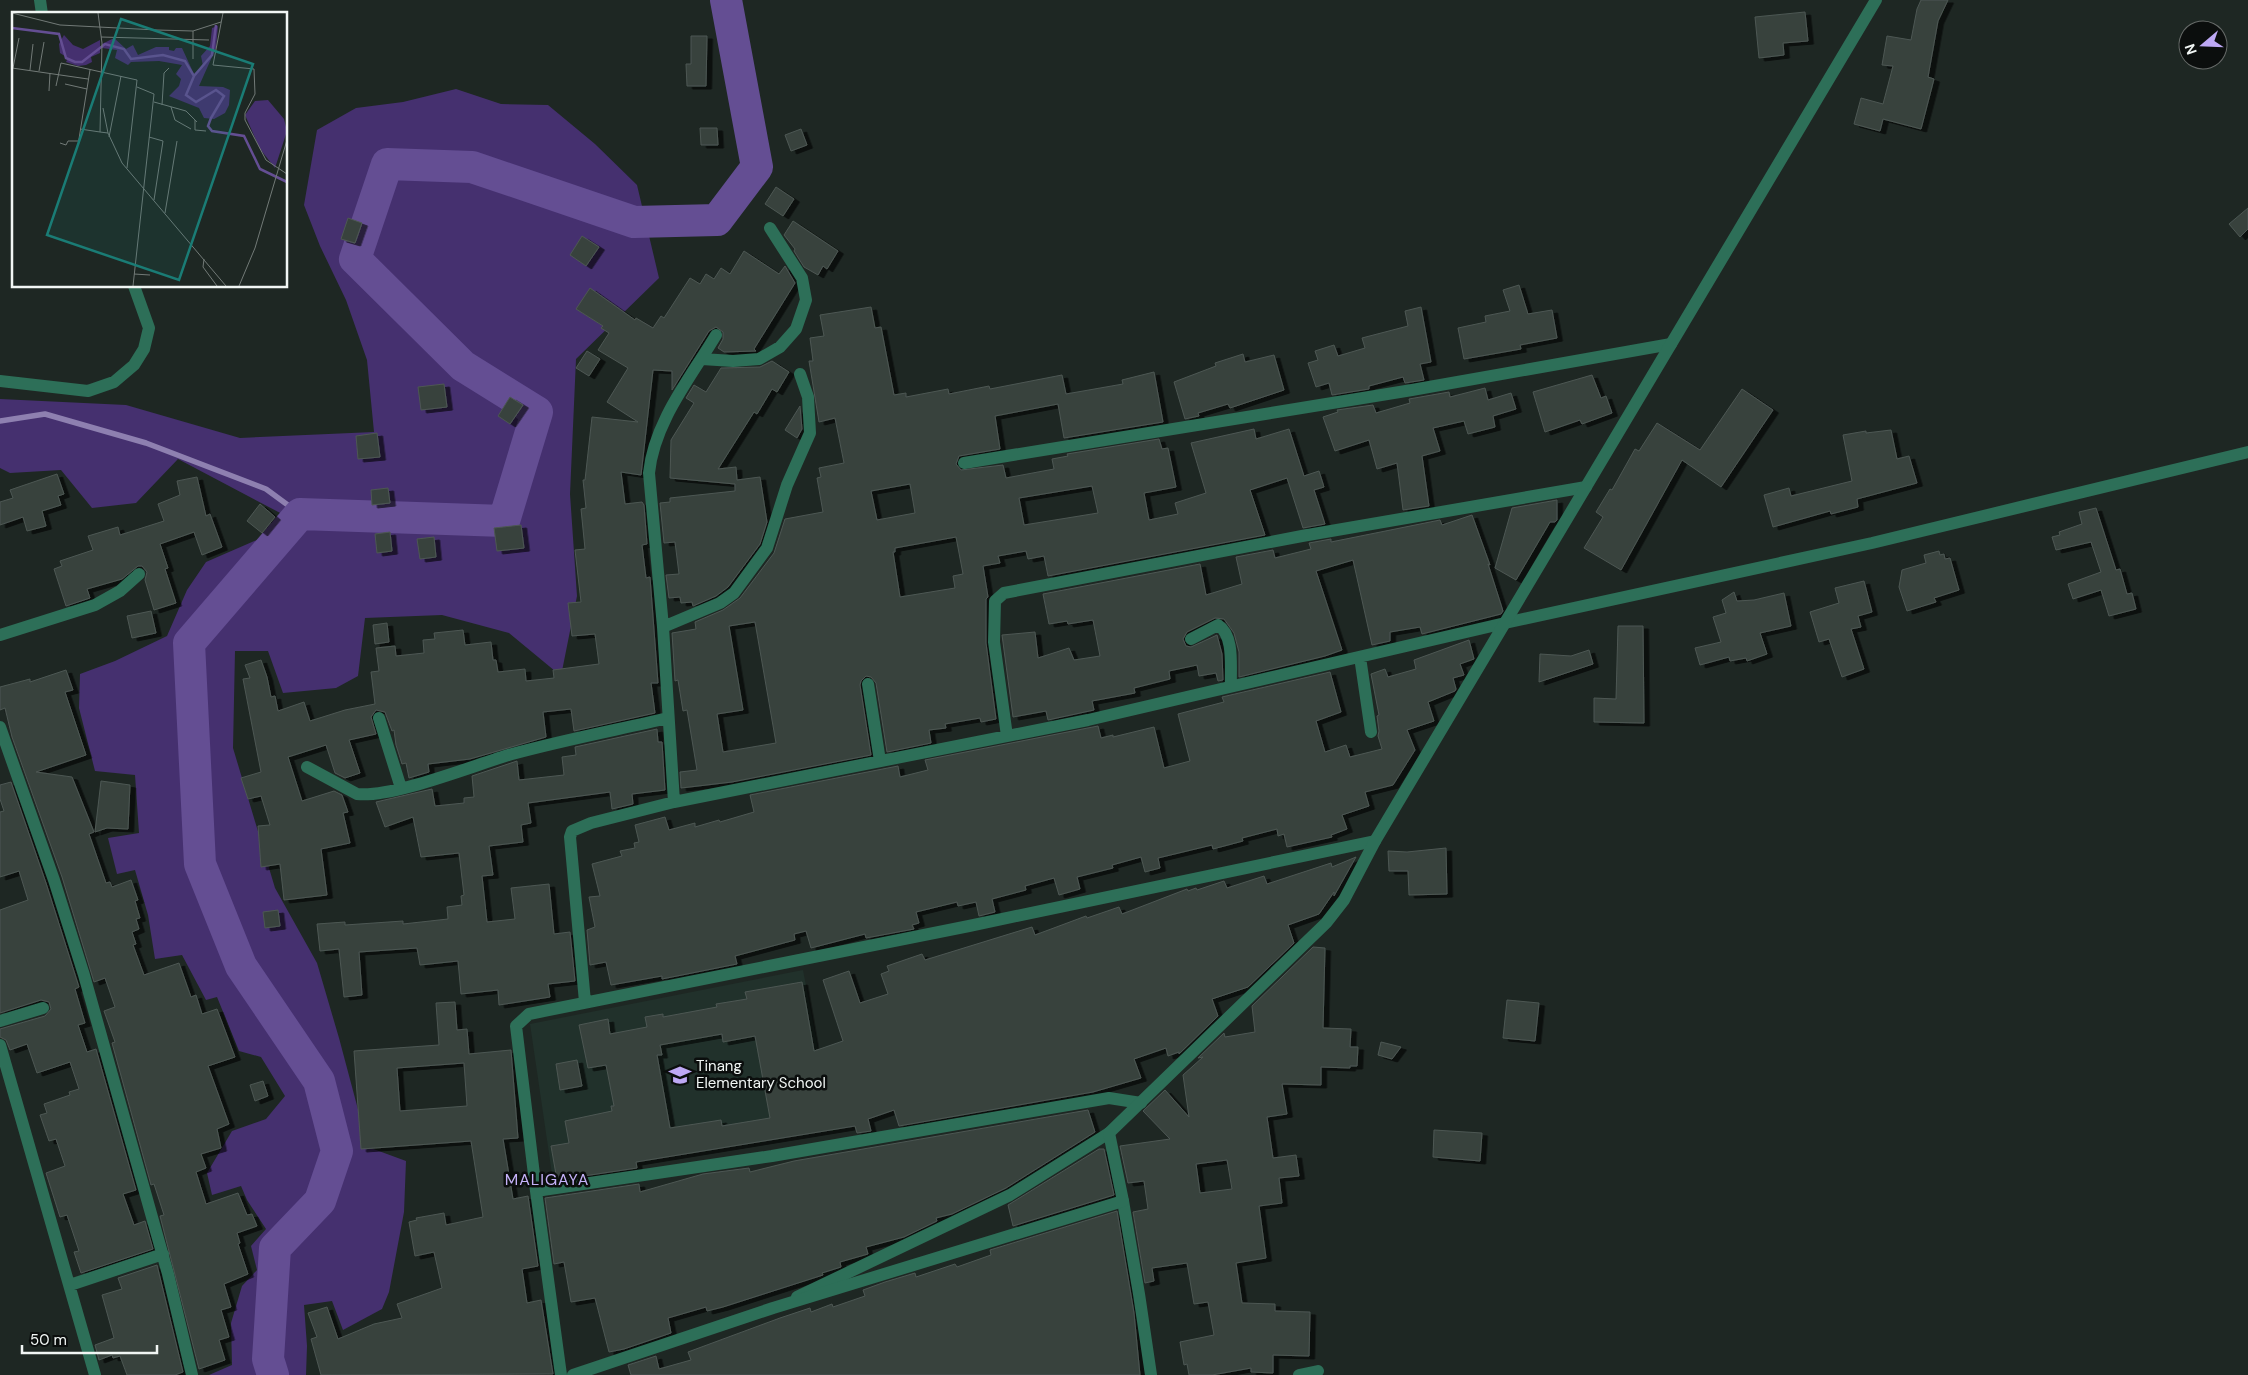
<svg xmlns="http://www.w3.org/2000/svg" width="2248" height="1375" font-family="'DM Sans',sans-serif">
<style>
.built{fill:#21312b}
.green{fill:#45306f}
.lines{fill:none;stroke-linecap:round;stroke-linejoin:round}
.stream{stroke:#8e80b0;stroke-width:5.5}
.river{stroke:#644e93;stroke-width:32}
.building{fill:#38423e;stroke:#4d5753;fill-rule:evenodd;filter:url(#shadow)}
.minor{stroke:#2d6f58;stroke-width:12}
.tertiary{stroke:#2d6f58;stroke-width:12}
.labels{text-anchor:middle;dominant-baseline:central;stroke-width:5;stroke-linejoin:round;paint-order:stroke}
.poi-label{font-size:15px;fill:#f1f6f4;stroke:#0b0e0d;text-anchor:start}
.neighbourhood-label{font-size:16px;letter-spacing:1px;fill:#c5b2f9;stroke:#0b0e0d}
.inset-river{fill:none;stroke:#644e93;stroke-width:2.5}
.inset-road{fill:none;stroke:#727a77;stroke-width:1}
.view{fill:#1a7c75;fill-opacity:0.15;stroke:#1a7c75;stroke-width:2.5}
.inset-edge{fill:none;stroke:#f1f6f4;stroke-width:2.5}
</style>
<defs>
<filter id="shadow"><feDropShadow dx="5.5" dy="3" stdDeviation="0" flood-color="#0009"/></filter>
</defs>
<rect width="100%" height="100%" fill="#1e2723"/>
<path class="built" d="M803,970L833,1127L552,1174L530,1024Z"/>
<path class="green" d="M456,89L501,104L548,105L595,144L637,185L659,278L576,359L570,494L577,596L561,676L509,633L442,615L365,618L358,676L336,688L283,693L268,651H235L233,748L275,888L317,963L339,1038L368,1147L406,1161L404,1212L389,1292L382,1309L343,1330L332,1301L304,1305L307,1346L306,1375H209L232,1365L231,1323L242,1286L257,1270L251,1246L266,1229L247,1200L241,1186L212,1195L207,1173L232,1131L266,1119L285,1096L261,1057L239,1051L217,997L206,1000L182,955L155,959L148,915L135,870L117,874L108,838L139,833L135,775L95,771L79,708L80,674L115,661L167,636L187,590L206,562L273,533L284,515L178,459L136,503L92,508L61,470L10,473L0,468V399L126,405L240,438L374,432L367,360L346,300L320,246L304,205L317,130L356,108L403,102Z"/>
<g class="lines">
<path class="stream" d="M0,421L45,414L146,443L266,489L300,514"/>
<path class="river" d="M273,1375L268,1359L275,1248L320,1201L337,1151L319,1081L241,966L200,864L189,643L300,514L504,521L537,412L463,366L355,259L387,164L472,167L634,222L717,220L757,167L726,0"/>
</g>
<path class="building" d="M1921,0H1948L1938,21L1928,77L1934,79L1921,129L1883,119L1880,131L1854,124L1861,98L1883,104L1893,66L1882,65L1887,36L1911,40L1917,9Z
M1805,12L1808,41L1783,43L1784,55L1759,58L1755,17Z
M691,36H707L706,86H687L686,64H691Z
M700,128H717L718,145H701Z
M801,129L807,145L791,151L785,135Z
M776,187L794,199L783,216L765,204Z
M2248,208V229L2240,237L2229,224Z
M348,218L362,223L355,243L341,239Z
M793,221L838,251L827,269L823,266L818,275L804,267L794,251L795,249L784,235Z
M582,236L599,247L586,266L570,255Z
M744,251L779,274L785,266L795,283L754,349L756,351L724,352L718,348L723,339V332L716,327L709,331L672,390V371L653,370L641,475L621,472L625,504L642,502L644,505L647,544L642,545L646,578L650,577L658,683H651L655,713L574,731L571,709L543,712L546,737L470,759L428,764L429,772L409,778L406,763L402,764L396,745L394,730L392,731L385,712L376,710L371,717L376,734L349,740L360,773L345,778L335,773L326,745L288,757L302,801L334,791L342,795L348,812L343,813L350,843L321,849L327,895L284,900L280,864L261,867L258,826L270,825L261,796L248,799L241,778L261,772L243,679L250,678L245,665L261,660L267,677L271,697L275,696L278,711L304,702L310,721L345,710L375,704L371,672L379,671L376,648L395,646L396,656L424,653L423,640L435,639L434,633L463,630L465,645L491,642L493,660H496L498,672L525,669L526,681L554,678L553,670L599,664L595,634L572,636L568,603L581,602L575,550L585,549L581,509L586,508L583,480H585L592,417L638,422L607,402L628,368L598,350L609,333L601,328L603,326L576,309L590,288L635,320L636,318L653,328L661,316L664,318L690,278L700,284L706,274L714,279L721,268L730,274Z
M1519,285L1528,314L1552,310L1557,338L1520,345L1521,349L1464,359L1458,328L1486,322L1485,316L1510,311L1503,290Z
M871,307L875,328L881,327L894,395L906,393V397L948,389L949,394L989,386L990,389L1062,375L1066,394L1123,384L1122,380L1154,372L1163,422L1064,438L1058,404L995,416L1000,449L959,456L956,464L961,470L1003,465L1006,478L1054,469L1052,459L1068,456L1067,454L1159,439L1162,449L1168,448L1176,487L1144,493L1149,520L1178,514L1175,503L1206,493L1191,443L1254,429L1256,439L1289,429L1304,476L1319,471L1324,487L1314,490L1325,524L1303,528L1287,478L1250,490L1265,535L1048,576L1044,556L1028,559L1026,551L998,556L1000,563L983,566L988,597L986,599V643L996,719L981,722L980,718L945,724L946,728L929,730L931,743L887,752L876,683L871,677L866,676L861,681L860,685L871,755L732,782L681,788L680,772L697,770L687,710L683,711L678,680L675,681L672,633L696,629L695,622L723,610L740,598L774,553L785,519L823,512L817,478L821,477L819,468L844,463L835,418L819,422L809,361H813L810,338L824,336L820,315ZM910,484L915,513L877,520L871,491ZM1092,486L1098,513L1024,525L1019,498ZM956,537L963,574L953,576L955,588L900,597L893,552H895V548ZM755,622L776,743L723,752L717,714L743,710L729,626Z
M1421,307L1431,362L1420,364L1424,380L1405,383L1403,377L1369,386V389L1332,395L1329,383L1316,387L1308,363L1318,360L1315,351L1334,345L1338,356L1365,348L1362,338L1408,326L1405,311Z
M587,351L600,359L589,376L576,368Z
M1243,354L1245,362L1274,355L1284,390L1230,408L1228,404L1198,413L1199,416L1185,419L1174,382L1216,366L1215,363Z
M772,361L789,372L777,392L772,389L757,414L754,412L718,469L736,467L737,480L760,477L767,522L760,544L728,587L716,596L693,606L692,602L681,603L680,597L669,598L666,575L679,574L675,542L664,543L660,503L670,502V498L735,491V484L670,478L671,440L694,403L686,398L694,385L706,392L721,368L760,367Z
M1592,375L1601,398L1606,396L1612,413L1582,424L1580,420L1545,432L1533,392Z
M444,384L447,407L421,410L418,387Z
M1485,388L1488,400L1511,393L1516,409L1493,416L1495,427L1468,434L1464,421L1433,428L1440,451L1422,456L1429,506L1403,510L1397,463L1377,469L1369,440L1335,451L1323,417L1338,412L1337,410L1373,405L1376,413L1410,403L1409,399L1449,392L1450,397Z
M1742,389L1773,410L1721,487L1682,460L1621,570L1584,548L1603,517L1596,512L1610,489L1612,490L1635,449L1639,451L1657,423L1700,450Z
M510,397L523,405L510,424L498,416Z
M800,406L802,429L797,438L785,430Z
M1891,430L1897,459L1909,456L1917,483L1857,499L1858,507L1831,514L1830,511L1773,527L1764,495L1789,488L1791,496L1852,481L1843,435L1866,431V433Z
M377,433L380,457L358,459L356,436Z
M57,474L64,494L58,496L61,505L42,511L46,526L27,531L23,517L0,525V502L13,498L10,490Z
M197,477L206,516L210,514L222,547L202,555L194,532L160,544L168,568L165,569L176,603L154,610L145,580L147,572L142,566H138L122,579L87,589L90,598L66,606L54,569L62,566L60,561L93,550L88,536L118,527L120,535L164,521L158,504L180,495L177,481Z
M388,488L390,503L372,505L371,490Z
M1557,500V520L1555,522H1550L1516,580L1495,568L1512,508Z
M260,504L275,517L262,533L247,521Z
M2096,508L2116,570L2120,569L2127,594L2132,593L2136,609L2109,616L2101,590L2073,599L2068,584L2101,572L2091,542L2056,550L2052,537L2060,535L2059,532L2082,524L2079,512Z
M1472,515L1490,565L1488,564L1503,611L1501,614L1422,634L1420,627L1390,632V641L1372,645L1353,560L1316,571L1342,650L1325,656L1239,677V652L1234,633L1224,619L1215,618L1187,632L1183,639L1186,646L1191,647L1217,635L1222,654L1223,680L1218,681L1216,673L1199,676L1197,665L1169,671L1170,679L1134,688L1135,693L1092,701L1094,710L1048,720L1046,711L1013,717L1002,635L1035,632L1038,658L1069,648L1074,660L1100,656L1093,620L1068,624L1067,621L1049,624L1043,594L1200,564L1206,595L1242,584L1236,557L1273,550L1275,558L1311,549L1309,543L1331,539V542L1440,520L1442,525Z
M521,525L524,548L497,551L494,528Z
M390,532L392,551L377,553L375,534Z
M434,537L436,557L420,559L417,539Z
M1939,551L1940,555L1944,554L1945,559L1950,558L1959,590L1934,598L1936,602L1907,611L1899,587L1902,570L1926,563L1924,555Z
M1864,581L1872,612L1858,616L1861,627L1851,629L1864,669L1842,677L1829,639L1819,642L1810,612L1839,603L1835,588Z
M1734,592L1737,601L1754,600L1784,593L1791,626L1760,633L1767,654L1747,661L1746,658L1730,661L1729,657L1700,665L1695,648L1721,642L1713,617L1726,613L1722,600Z
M151,611L156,633L132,638L127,616Z
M387,623L389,642L375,644L373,625Z
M1618,626H1643L1644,723L1594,722V698L1616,699Z
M1469,640L1474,659L1460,664L1464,675L1453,678L1456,689L1455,691L1428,702L1434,721L1407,730L1415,750L1393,785L1365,792L1369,806L1342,815L1347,829L1331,835L1332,837L1287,847L1284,834L1278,836L1277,829L1242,838L1243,841L1213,849L1212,845L1158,858L1160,868L1145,872L1141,857L1112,865L1113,868L1077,877L1080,889L1059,895L1054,878L1025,886L1026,890L992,899L995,912L979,916L976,902L958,906L957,902L916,912L919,923L912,925L914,929L866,938L865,934L811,948L806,931L794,934L795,940L735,956L737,964L662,979V976L611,985L606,962L590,965L587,930L595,927L589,897L600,896L592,864L622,856L620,851L635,848L634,843L639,842L635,825L665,817L669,830L695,823V827L719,820L720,822L754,812L750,795L898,766L900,777L928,770L925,760L1098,726L1101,738L1113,735V737L1154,727L1164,768L1190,761L1178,714L1224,702L1222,697L1330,672L1341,712L1316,721L1325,752L1346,745L1350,757L1382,749L1378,736L1379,731L1377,716L1379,715L1371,674L1385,669L1388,677L1416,669L1414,660Z
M1589,650L1593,664L1539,682L1540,654L1571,656Z
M66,670L73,690L65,692L86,755L36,772L72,777L94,832L89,834L106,883L110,882L112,887L131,880L138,900L135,901L140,918L136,919L139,929L132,932L136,944L133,945L144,975L179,963L191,997L196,995L202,1014L217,1009L235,1057L208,1066L229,1124L217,1129L221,1148L201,1154L206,1168L196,1172L206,1204L238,1193L247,1215L252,1214L257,1226L237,1233L240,1243L238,1244L248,1274L224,1284L231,1307L221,1310L229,1337L219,1340L225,1360L199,1369L160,1216L164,1215L154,1184L151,1185L112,1043L115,1042L104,1011L115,1007L105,978L94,982L62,877L12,737L5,708L0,710V687L30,679V682Z
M657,729L658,742H662L665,790L632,794L633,804L612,809L610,792L528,803L531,823L521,825L523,842L489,846L493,875L482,876L487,922L515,919L511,888L549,884L554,934L570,932L575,981L548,984L550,997L499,1005L498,990L461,994L458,961L420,965L417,948L359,952L362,995L344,997L339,949L320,951L317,924L345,922V925L403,921V924L448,919L447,907L462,905L461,896L464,895L459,853L421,857L413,817L385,827L376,802L432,789L435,806L464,803V798L474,797L472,776L517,761L519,780L564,775L562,757L576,755L575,747Z
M101,781L130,785L128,829L107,828L95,832Z
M11,782L46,883L79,987L75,989L85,1023L78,1025L87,1052L96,1049L136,1190L123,1194L134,1225L145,1221L153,1249L81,1273L74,1252L79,1251L67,1215L60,1217L46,1173L65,1166L56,1139L49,1141L40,1115L47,1113L44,1104L70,1095L69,1092L79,1089L70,1062L37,1073L27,1044L10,1050L6,1040L0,1037V1029L45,1016L51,1009L49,1002L41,1000L0,1013V910L28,900L19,871L0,877V812L4,811L0,799V785Z
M1446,848L1447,894L1409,895L1408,871H1389L1388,851L1407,852Z
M1356,857L1334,896V892L1319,914L1288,925L1294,943L1248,987L1212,999L1218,1016L1179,1054V1052L1168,1056L1166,1048L1134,1059L1141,1078L1093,1092L899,1126L894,1110L868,1119L871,1131L857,1133L855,1126L636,1162L637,1168L557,1180L551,1146L569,1143L565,1121L612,1111L611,1106H614L606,1065L588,1068L579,1025L608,1019L610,1034L647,1027L645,1017L663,1014V1017L717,1007L716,1004L747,999L745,992L802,982L814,1051L843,1041L823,980L849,971L860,1003L888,994L881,974L889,971L887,966L922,954L925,960L1032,927L1035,935L1086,916L1087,918L1119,907L1122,914L1187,889L1188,891L1196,888L1197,890L1224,881L1227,888L1264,876L1267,884L1331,863L1332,867ZM722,1034L723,1042L755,1036L770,1118L722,1126L721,1120L670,1128L657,1055H662L660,1045Z
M278,910L280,926L265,928L263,912Z
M1313,947L1325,948L1323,1028L1351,1029L1350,1047H1358L1357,1066H1350V1068L1321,1067V1085L1282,1084L1287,1114L1267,1117L1273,1158L1296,1155L1299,1176L1279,1178L1282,1203L1259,1206L1266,1258L1236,1263L1242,1303L1275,1304V1311L1310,1312L1309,1356L1273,1355V1373L1251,1372V1368L1212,1375H1189L1187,1364L1184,1365L1180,1342L1214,1335L1208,1302L1194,1304L1187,1263L1152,1268L1154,1281L1145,1283L1133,1212L1148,1209L1144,1181L1128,1183L1120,1146L1170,1139L1143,1111L1165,1090L1189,1117L1183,1075L1203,1057L1198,1058L1224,1033L1225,1037L1255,1032L1252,1006ZM1227,1160L1232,1189L1200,1193L1196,1164Z
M1507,1000L1539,1003L1535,1041L1503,1038Z
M455,1002L457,1030L467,1029L469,1054L511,1050L518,1138L503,1139L513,1199L528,1196L538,1266L522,1269L527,1303L541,1300L553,1374L321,1375L311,1339L317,1337L308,1313L327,1307L338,1339L374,1324L402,1318L397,1304L442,1288L434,1252L415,1256L409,1222L417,1220L416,1218L444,1213L446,1225L483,1217L471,1141L361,1149L354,1051L439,1045L436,1003ZM464,1063L467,1106L400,1111L397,1068Z
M1381,1042L1401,1047L1392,1059L1378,1055Z
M577,1060L582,1086L560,1090L556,1064Z
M263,1081L268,1096L255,1101L250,1085Z
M1088,1110L1095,1132L1006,1188L952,1214L936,1218L937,1221L904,1237L866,1247L868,1254L840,1262L841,1267L822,1273L823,1275L723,1307L707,1311L706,1307L668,1318L671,1333L624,1349L609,1352L595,1298L571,1302L564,1262L554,1264L545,1198L639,1184L640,1192L703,1174L749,1168L750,1172L794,1161Z
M1434,1130L1482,1133L1480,1161L1433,1157Z
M1099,1149H1104L1114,1195L1013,1226L1008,1205Z
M1117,1211L1134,1313L1140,1375H631L628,1365L656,1356L659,1369L691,1360L688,1352L780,1318L810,1308L811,1312L832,1304L833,1307L865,1296L863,1290L885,1282L915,1273L916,1277L955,1264L957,1267L991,1255L990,1250Z
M157,1265L183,1372L175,1375H127L120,1356L113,1358L112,1355L99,1360L95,1345L114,1338L102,1295L122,1289L118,1278Z"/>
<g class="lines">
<path class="minor" d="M40,0L42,14
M702,359L733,361L759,359L780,347L796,329L806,300L802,278L770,228
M0,381L88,391L114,382L134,365L144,349L149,328L134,286
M964,463L1412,390L1671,344
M663,627L720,603L734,593L767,548L787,485L810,433L808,397L800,374
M0,635L95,605L120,591L139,574
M1191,639L1218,625C1235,636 1230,668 1231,686
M1360,657L1371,732
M868,684L880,761
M379,718L401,788
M0,727L54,880L84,975L168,1274L192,1375
M1007,736L994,642L995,601L1004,593L1302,536L1586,487
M307,767L357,794C393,798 474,765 512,754C563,740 616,730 668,718
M674,802L663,627L649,473C654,422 691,377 716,335
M585,1002L570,837L572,831L591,823L674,802L1088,720L1505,623L1872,543L2248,452
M0,1021L43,1008
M0,1045L95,1375
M536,1191L772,1156L1109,1098L1141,1103
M1123,1201L1139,1294L1151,1375
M70,1285L163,1254
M797,1297L1010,1195L1109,1133
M561,1375L536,1191L516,1026L529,1014L969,926L1375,841
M1299,1375L1318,1371"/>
<path class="tertiary" d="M573,1375L773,1308L1123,1201L1109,1133L1326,923L1344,900L1375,841L1876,0"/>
</g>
<defs>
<g id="school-bare" transform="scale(1.725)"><path d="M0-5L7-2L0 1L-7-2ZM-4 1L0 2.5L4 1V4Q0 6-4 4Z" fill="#bea9f5" stroke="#0b0e0d" stroke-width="2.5" paint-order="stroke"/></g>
</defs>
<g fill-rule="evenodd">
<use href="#school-bare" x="680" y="1075"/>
</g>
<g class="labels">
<g class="poi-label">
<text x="696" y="1066">Tinang<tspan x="696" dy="17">Elementary School</tspan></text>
</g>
<g class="neighbourhood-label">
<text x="547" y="1179">MALIGAYA</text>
</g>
</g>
<g transform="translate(12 12)">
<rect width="275" height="275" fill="#1e2723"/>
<path d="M206,14L204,36L187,74L211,75L218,78L217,93L213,101L202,107L192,106L187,96L157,84L167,74L169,67L164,62L170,53L147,49L119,50L116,53L103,46L105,38L90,36V32L102,26L114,37L121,33L126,43L144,35H157V38L162,39L164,36H170L182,62L191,54L189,44L198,34L200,16ZM52,23L61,33L71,37L88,28V41L79,45L80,50L74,53L66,54L54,50L56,46L48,41L47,32ZM256,88L272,107L275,119L263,156L248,137L233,103L243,89Z" fill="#45306f"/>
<path class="inset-river" d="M0,16L47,22L54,46L63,50H70L93,32L112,37L119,47L151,43L173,49L182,64L174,83L184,90L204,78L212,84L199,106L196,114L200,119L232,124L248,157L275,170M182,64L200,43L204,13"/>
<path class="inset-road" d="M0,1L48,13L145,18L181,19L209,10M86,1L90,31L88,120L96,121L110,151L214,274M211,1L201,53L242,57L243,82L233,101V108L254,148L275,162M181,19V47M89,25L197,28M0,56L76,67M1,56L7,26M18,58L21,32M27,59L32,30M53,72L75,77M44,74L49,51L125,68L115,156M37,79L38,61M142,90L174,99L185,110M150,93L152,61L157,56M159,95L163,108L179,117M91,96L96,121M183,108V118L194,119M68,117L88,120M97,125L109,64M137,125L151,129L142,188M48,131L54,133L56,129H66M66,133L78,58M153,201L165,129M192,247L191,255L205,274M122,262L138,263M121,274L142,82L125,75M227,274L243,236L275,128"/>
<path class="view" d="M109,7L241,52L167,268L35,223Z"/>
<rect width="275" height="275" class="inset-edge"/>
</g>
<g transform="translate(2203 45) rotate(251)"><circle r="24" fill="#0b0e0d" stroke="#676b69"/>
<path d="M0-4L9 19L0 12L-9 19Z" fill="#bea9f5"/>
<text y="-8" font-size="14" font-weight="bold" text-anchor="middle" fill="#f1f6f4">N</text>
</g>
<path d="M22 1345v8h135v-8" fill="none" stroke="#f1f6f4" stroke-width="2.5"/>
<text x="30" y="1345" font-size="15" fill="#f1f6f4" stroke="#0b0e0d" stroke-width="4" paint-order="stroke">50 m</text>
</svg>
